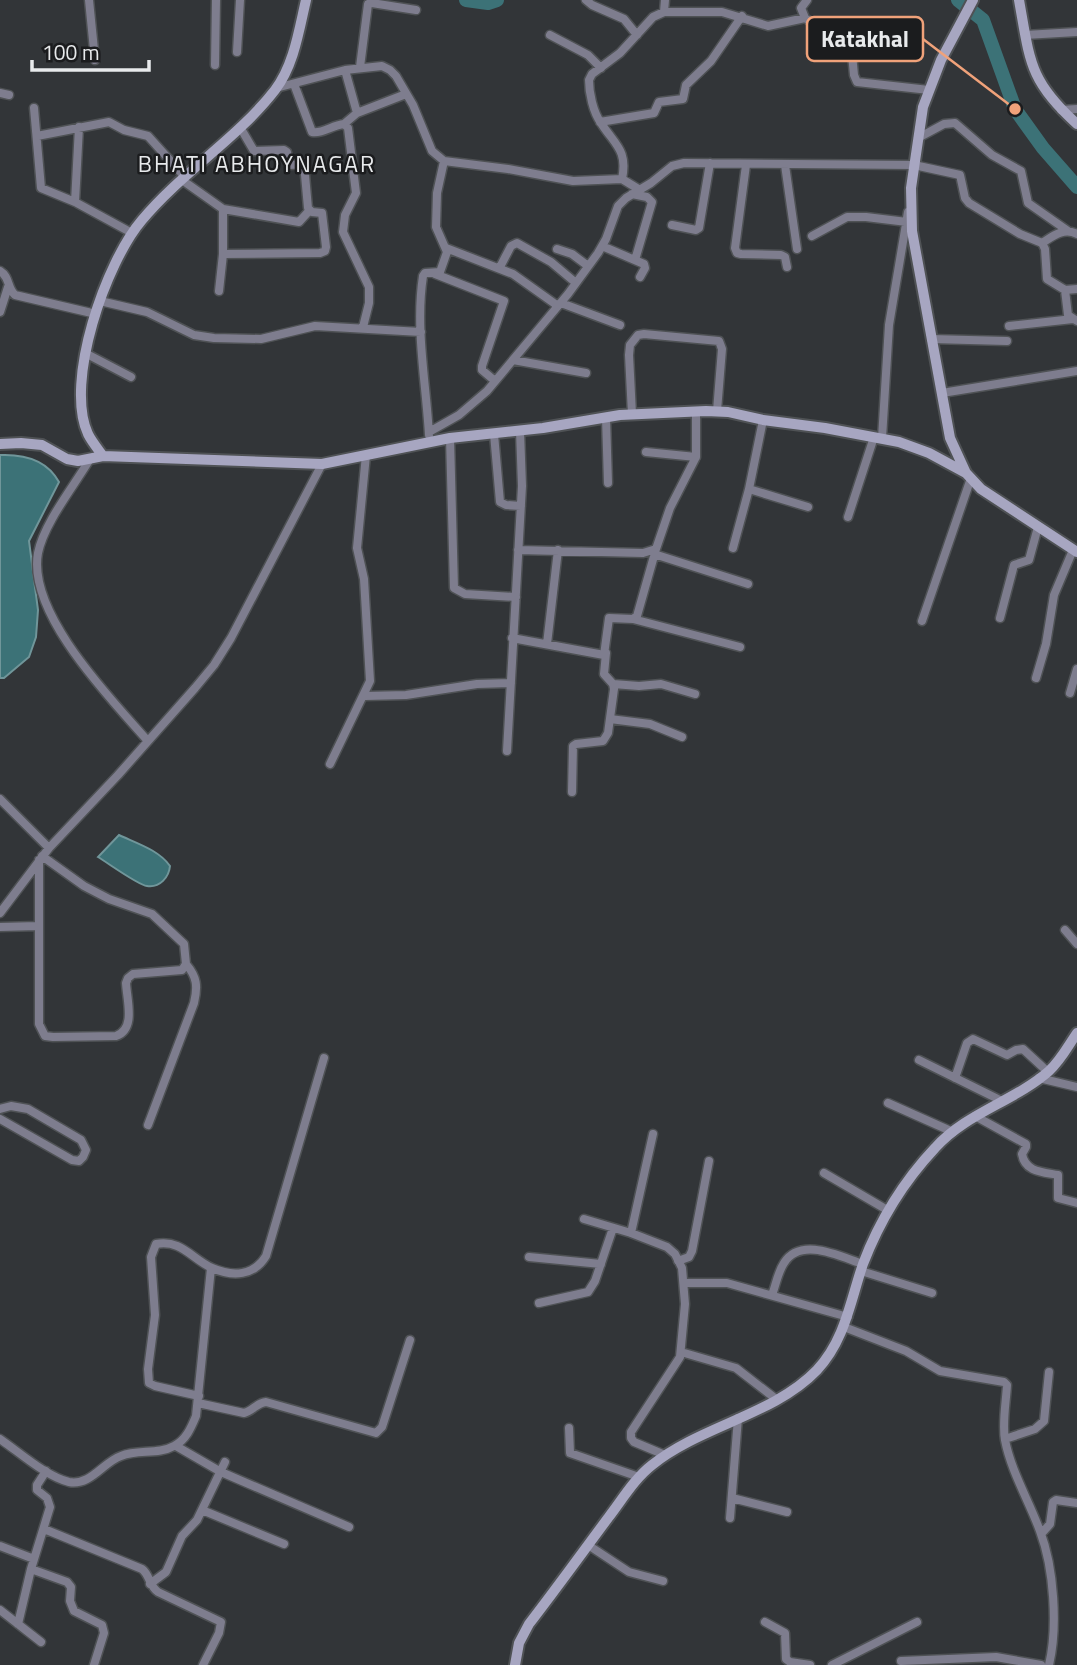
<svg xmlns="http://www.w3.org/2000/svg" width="1077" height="1665" font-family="'Titillium Web',sans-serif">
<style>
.water{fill:#3c7277;stroke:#70969a;stroke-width:2}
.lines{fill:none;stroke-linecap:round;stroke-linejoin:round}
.river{stroke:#3c7277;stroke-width:14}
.street-casing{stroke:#4f5255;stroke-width:11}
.secondary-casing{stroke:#4f5255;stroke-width:14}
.street{stroke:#7e7d8e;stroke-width:8}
.secondary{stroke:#a7a6c1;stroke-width:10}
.labels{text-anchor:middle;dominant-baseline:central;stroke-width:5;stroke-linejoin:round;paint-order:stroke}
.neighbourhood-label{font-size:23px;letter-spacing:2px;fill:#e8eaec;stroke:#1b1c1e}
.leader{fill:none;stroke:#f0a27a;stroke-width:2.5}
.callout-dot{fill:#f0a27a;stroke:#1b1c1e;stroke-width:2.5}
.callout{fill:#1b1c1e;stroke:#f0a27a;stroke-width:2.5}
.callout-label{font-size:23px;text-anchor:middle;font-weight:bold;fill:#e8eaec}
</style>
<rect width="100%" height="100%" fill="#323538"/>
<path class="water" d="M0,455C25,454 47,460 59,482L29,541L38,610L36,637L29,657L4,678H0Z
M119,835C136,843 159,850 170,866C169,877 160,888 147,886C138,885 108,863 98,857Z"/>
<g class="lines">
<path class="river" d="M466,0L488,3L497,0
M958,0L983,20L1015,109L1043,148L1077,187"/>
<g class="street-casing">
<path id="street" d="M89,0L95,60
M586,0L592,5L624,19L637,35
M664,12L665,0
M805,18L801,8L807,0
M850,33H862L903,56
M550,35L588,55L601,68
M1025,35L1077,32
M237,52L240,0
M215,65L216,0
M360,67L368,4L372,3L416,10
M294,84L312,132C323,134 332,125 344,124L348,128L356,193L345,215L343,232L369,287V303L363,327
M276,88L345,70L382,66L390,70L396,76L413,105L432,151L444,161L508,169L573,181L622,179L640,190
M0,93L9,95
M34,108L41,188L75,202L132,233
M1061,110L1077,109
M357,113L406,94
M600,122L654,113L659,102L683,99L686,85L711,61L742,16
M344,124L357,113L345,70
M37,136L109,122L124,130L148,136L185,177
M918,138L944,124L955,123L992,155L1021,171L1028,203L1068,231
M746,165L735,248L737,253L741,254L781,255L785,257L787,267
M785,165L797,249
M622,179C628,150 615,145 601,123C593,112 589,93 589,80L592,74L620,53L653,17L664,12H722L768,26L805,18L818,27L850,33L854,75L857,82L929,90
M182,180L223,209V254L219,291
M632,194L647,197L652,202L635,260
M75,202L79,127
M223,209L299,222L309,211
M672,225L696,230L699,228L710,163
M812,236L847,217H866L907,222
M1042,243C1053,236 1064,227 1077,234
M602,246L644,264L645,268L640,277
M446,248L513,274L558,306
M557,249L572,254L588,266
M223,254L320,253L325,251L326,247L322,213L312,212L308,208L304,164L289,165L287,152L284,150L254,151L240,127
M500,267L511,246L517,243L551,262L576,283
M0,271C10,277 7,288 15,295L96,314
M435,274L504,301L482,366V370L495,381
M1065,290L1077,289
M100,301L147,312L194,335L214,338L261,339L315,326L421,332
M561,303L620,325
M0,312L8,287
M1009,326L1073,319
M931,339L1007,341
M85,353L131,377
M513,360L586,373
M942,393L1077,371
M632,414L629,355L630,345L638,335L644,334L719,341L722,349L717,411
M606,418L608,483
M429,432L459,415L487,391L568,294L598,253L606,239L618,206L626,198L651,183L672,166L684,163L914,165L960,175L965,198L969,203L1020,234L1042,243L1045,249L1047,279L1065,290L1068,315L1077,321
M494,434L500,502L506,505L521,506
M429,435C426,382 415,328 423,276L425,273L440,272L447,252L436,227L437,193L444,161
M450,438L454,588L465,594L516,597
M882,438L889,325L908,212
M646,452L696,457
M90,459C74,486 44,523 38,553C27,613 110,698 147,740
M749,489L808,507
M848,517L874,437
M733,548L749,489L763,420
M518,550L643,553L656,549L670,508L696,457V412
M654,554L748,584
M1000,618L1014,565L1029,560L1038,527
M633,619L740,647
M922,621L971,478
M512,638L604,655L609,618L633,619L637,616L656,549
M547,644L558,550
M1036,678L1046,644L1054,595L1073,550
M613,684L639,686L661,684L695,694
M1070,693L1077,669
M365,696L406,695L477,684L511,683
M610,719L650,724L682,737
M507,751L522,486L520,431
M330,764L370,681L364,579L357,548L366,455
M572,792L573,746L576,744L603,741L608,733L614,689L613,684L604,674L606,653
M0,799L49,848
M39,860V1024L45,1036L53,1037L116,1036C136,1029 127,1001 126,983L128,978L133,974L182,970L186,964L184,944L152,914L109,899L84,886L42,856
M0,913L49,848L118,775L195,688L214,665L231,638L322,464
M0,927L38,926
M1065,930L1077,944
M919,1060L1002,1101
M955,1078L967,1043L973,1039L1007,1055L1016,1050L1023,1049L1048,1072
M1039,1078L1077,1087
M888,1103L953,1132
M0,1109L11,1106L28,1109L81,1140L86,1150L83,1157L79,1161L72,1160L0,1119
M975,1116L1026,1144V1147L1022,1154C1025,1172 1042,1172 1058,1175V1198L1077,1203
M148,1125L194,1003C198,986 197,977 186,964
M824,1173L889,1211
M584,1219L631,1233L667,1247L675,1254L682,1268L685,1304L680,1357L631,1432V1438L634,1442L665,1455
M631,1233L653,1134
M529,1257L601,1264
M678,1261L689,1257L692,1251L709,1161
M861,1271L932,1293
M684,1283H727L848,1317
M772,1295C776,1284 778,1272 784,1263C801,1236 841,1257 863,1264
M539,1303L588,1292L595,1281L613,1228
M844,1327L906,1351L940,1371L1004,1382L1007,1385C1006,1403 1002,1423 1005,1440C1011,1471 1029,1501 1040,1531C1054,1568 1058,1627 1049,1665
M681,1352L736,1368L776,1399
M199,1396L155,1386L149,1383L148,1369L155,1315L151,1257L156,1244C181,1239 192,1259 212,1268C233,1277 254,1276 266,1256L324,1058
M198,1403L244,1413C253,1411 256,1403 266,1402L376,1433L382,1427L410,1340
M569,1428L570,1453L639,1477
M0,1439C19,1452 47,1477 69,1482C91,1486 103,1462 121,1456C138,1449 158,1455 174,1446C186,1440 191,1428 196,1416L211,1268
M1005,1439L1035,1429L1044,1421L1049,1372
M176,1446L221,1472L349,1527
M732,1498L787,1512
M202,1510L284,1544
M730,1518L738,1418
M44,1529L142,1569C150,1575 149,1586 158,1592L221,1622L219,1633L203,1665
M1041,1534L1050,1524L1053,1502L1056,1500L1077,1503
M588,1545L629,1572L663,1581
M0,1546L34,1559
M31,1569L67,1582L71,1587L70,1601L74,1611L102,1625L104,1633L94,1665
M150,1584L166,1572L182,1536L197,1520L225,1462
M0,1610L41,1642
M765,1622L785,1633L786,1659L790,1662L810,1665
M18,1624L31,1569L50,1507L47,1498L37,1490V1485L46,1471
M901,1661L996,1657L1041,1665
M832,1665L917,1622"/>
</g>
<g class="secondary-casing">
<path id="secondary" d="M973,0L941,60L923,107L911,188L912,231L950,438L966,473L981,489L1077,552
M1019,0C1030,61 1029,81 1077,124
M0,444L21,443L42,445L67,459L78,461L103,456L322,464L450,438L543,428L620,415L706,411L728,412L763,420L825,428L899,442L929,453L966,473
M103,456C98,449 92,442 88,434C64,382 106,262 142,220C182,172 237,139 275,90C294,65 299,30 306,0
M515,1665L519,1643L529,1624C556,1589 582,1553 608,1518C622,1500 634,1479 652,1465C700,1426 774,1415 817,1370C845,1340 850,1302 863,1264C879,1222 904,1181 935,1148C966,1113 1015,1101 1049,1071C1061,1060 1068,1046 1077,1033"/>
</g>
<use href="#street" class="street"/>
<use href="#secondary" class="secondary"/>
</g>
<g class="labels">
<g class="neighbourhood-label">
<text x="257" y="163">BHATI ABHOYNAGAR</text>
</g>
</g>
<path class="leader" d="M1015 109L923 39"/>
<circle class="callout-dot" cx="1015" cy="109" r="7"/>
<rect class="callout" x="807" y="17" width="116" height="44" rx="7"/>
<g class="callout-label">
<text x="865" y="47">Katakhal</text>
</g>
<path d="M32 60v10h117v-10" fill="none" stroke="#e8eaec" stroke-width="3.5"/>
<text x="42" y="60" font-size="21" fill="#e8eaec" stroke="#1b1c1e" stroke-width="5" paint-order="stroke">100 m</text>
</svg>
